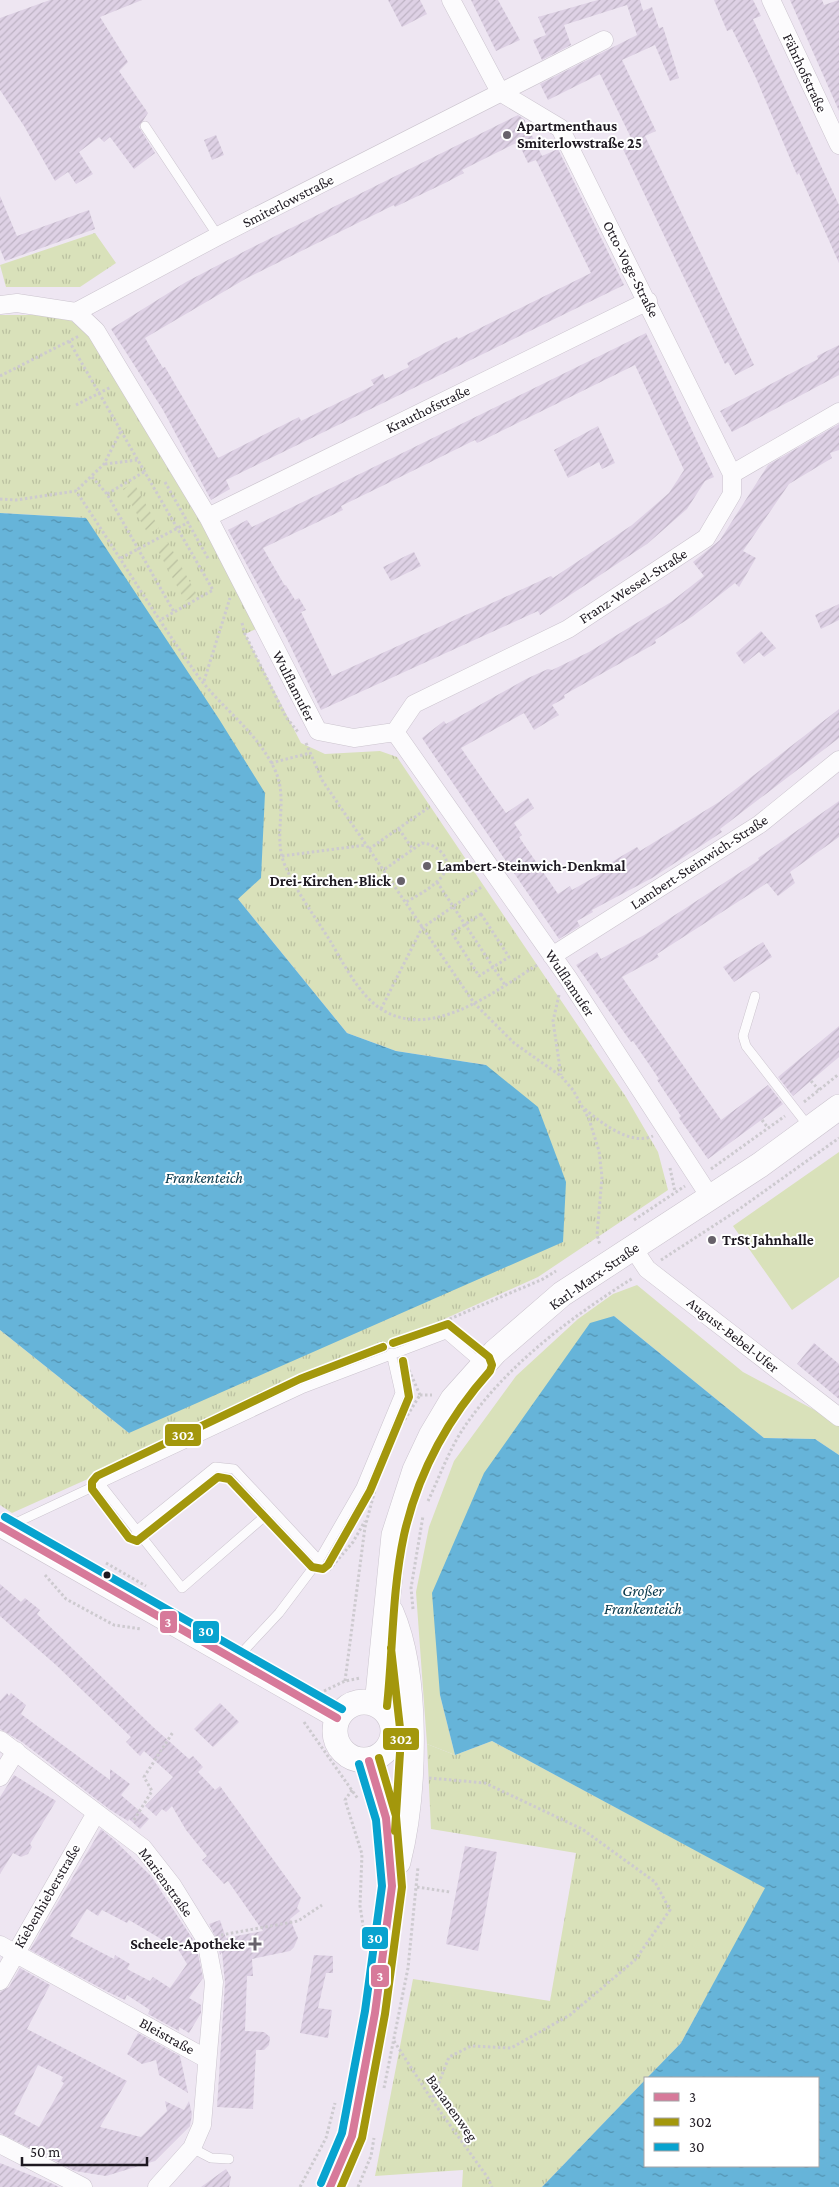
<svg xmlns="http://www.w3.org/2000/svg" width="839" height="2187" font-family="'Crimson Pro',serif">
<style>
.grass{fill:#d9e1ba}
.park{fill:url(#park-tufts)}
.garden{fill:url(#garden-furrows)}
.water{fill:url(#water-ripples)}
.building{fill:url(#building-hatch);fill-rule:evenodd}
.lines{fill:none;stroke-linecap:round;stroke-linejoin:round}
.service-casing{stroke:#cbc4ce;stroke-width:10}
.minor-casing{stroke:#cbc4ce;stroke-width:19}
.tertiary-casing{stroke:#cbc4ce;stroke-width:22}
.secondary-casing{stroke:#cbc4ce;stroke-width:26}
.path{stroke:#cdcacf;stroke-width:3;stroke-dasharray:2.5 2.5;stroke-linecap:butt}
.service{stroke:#fcfbfd;stroke-width:9}
.minor{stroke:#fcfbfd;stroke-width:18}
.tertiary{stroke:#fcfbfd;stroke-width:21}
.secondary{stroke:#fcfbfd;stroke-width:25}
.bus-1-casing{stroke:#fff;stroke-width:11}
.bus-2-casing{stroke:#fff;stroke-width:11}
.bus-3-casing{stroke:#fff;stroke-width:11}
.bus-1{stroke:#d77a9a;stroke-width:8}
.bus-2{stroke:#a3970c;stroke-width:8}
.bus-3{stroke:#08a3cf;stroke-width:8}
.poi-dot{fill:#67616a;stroke:#fff;stroke-width:2}
.bus-dot{fill:#1e1921;stroke:#fff;stroke-width:2}
.labels{text-anchor:middle;dominant-baseline:central;stroke-width:4;stroke-linejoin:round;paint-order:stroke}
.street-label{font-size:15px;fill:#1e1921;stroke:#fff}
.poi-label{font-size:15px;font-weight:bold;fill:#1e1921;stroke:#fff;text-anchor:start}
.water-label{font-size:16px;font-style:italic;fill:#033549;stroke:#fff}
.line-badge{stroke:#fff;stroke-width:2}
.badge-label{font-size:14px;text-anchor:middle;font-weight:bold;fill:#fff}
</style>
<defs>
<pattern id="park-tufts" width="24" height="20" patternUnits="userSpaceOnUse" patternTransform="scale(1.25)"><rect width="24" height="20" fill="#d9e1ba"/><path d="M3 7l-1-3M5 7V3M7 7l1-3M15 17l-1-3M17 17v-4M19 17l1-3" fill="none" stroke="#bac0a0"/></pattern>
<pattern id="garden-furrows" width="10" height="10" patternUnits="userSpaceOnUse" patternTransform="scale(1.25)"><rect width="10" height="10" fill="#d9e1ba"/><path d="M-1 1l2-2M0 10L10 0M9 11l2-2" fill="none" stroke="#bac0a0"/></pattern>
<pattern id="water-ripples" width="26" height="14" patternUnits="userSpaceOnUse" patternTransform="scale(1.25)"><rect width="26" height="14" fill="#66b4d9"/><path d="M2 4q2-2 4 0t4 0M15 11q2-2 4 0t4 0" fill="none" stroke="#5392b0"/></pattern>
<pattern id="building-hatch" width="6" height="6" patternUnits="userSpaceOnUse" patternTransform="scale(1.25)"><rect width="6" height="6" fill="#ded1e5"/><path d="M-1 1l2-2M0 6l6-6M5 7l2-2" fill="none" stroke="#beb3c4"/></pattern>
</defs>
<rect width="100%" height="100%" fill="#eee6f2"/>
<path class="grass" d="M839,1152V1277L792,1310L733,1226Z
M637,1285L743,1372L839,1423V1455L815,1439L764,1438L614,1316L440,1695L455,1755L427,1744L416,1592L429,1527L454,1461L516,1376L578,1319L613,1294Z"/>
<path class="park" d="M95,233L116,263L80,287H6L0,265Z
M0,315H63L94,337L205,512L258,628L245,634L301,743L325,754L380,751L397,757L626,1097L658,1152L668,1190L538,1277L12,1513L0,1505V1330L129,1433L486,1065L396,1051L347,1033L237,898L86,518L0,513Z
M492,1741L766,1888L681,2043L542,2187H462L463,2170L375,2176L413,1979L550,2001L576,1853L431,1829L427,1744L455,1755Z"/>
<path class="garden" d="M134,483L159,528L148,534L123,489Z
M168,542L197,595L185,601L157,549Z"/>
<path class="water" d="M0,513L86,518L219,719L265,793L261,878L238,899L347,1033L396,1051L486,1065L538,1107L566,1182L563,1242L129,1433L0,1330Z
M614,1316L764,1438L815,1439L839,1455V2187H542L645,2080V2166H818V2078H647L681,2043L765,1888L492,1741L455,1755L440,1695L432,1593L484,1473L590,1323Z"/>
<path class="building" d="M50,0H142L100,17L128,62L119,71L148,113L139,127L155,153L134,169L110,137L104,142L99,137L79,152L93,174L76,184L68,172L55,181L24,126L0,90V18Z
M388,0H420L427,14L402,27Z
M471,0H498L520,40L496,51Z
M598,0H640L643,11L652,7L659,28L663,27L679,78L670,81L655,45L622,60L656,131L645,136L754,365L735,375L728,362L725,364L622,147L633,142L600,74L548,100L540,84L637,35L627,5L564,25L571,45L542,60L533,40L546,35L538,17Z
M714,0H753L761,16L753,19L839,205V263L799,173L797,175L756,78L732,29L727,31Z
M790,0H822L824,5L839,0V111Z
M518,115L524,119L542,156L558,149L624,285L226,480L230,489L211,500L163,410L111,329L186,282L247,250ZM518,142L528,163L536,160L591,273L458,339L457,337L444,343L407,363L409,367L385,379L383,374L371,380L374,385L301,421L299,417L218,458L165,367L163,368L145,338L247,278L394,205L395,207L445,183L464,173L462,170Z
M216,135L224,155L212,160L204,140Z
M0,196L17,236L89,210L95,229L5,261L0,249Z
M646,333L714,477L705,481L687,509L647,544L540,615L538,611L321,710L287,639L228,530L247,520L252,527ZM635,365L684,470L669,493L632,525L553,578L551,576L332,676L301,612L306,610L299,598L295,600L286,585L285,586L263,548L343,510L341,506L382,486L475,440L477,443Z
M839,345V375L732,432L720,411L818,359L817,356Z
M839,424V450L830,453L832,458L789,484L743,551L756,558L739,587L735,583L693,616L655,640L656,643L564,695L565,698L552,705L559,715L534,730L524,713L461,748L506,813L528,798L534,808L514,823L522,835L519,837L558,894L570,886L572,890L607,870L605,866L637,847L640,851L719,802L839,709V738L720,829L722,832L652,878L592,910L593,912L577,921L580,926L559,939L422,738L444,721L446,724L526,679L548,669L552,670L589,652L671,602L704,576L693,562L720,540L768,465Z
M598,426L615,463L602,469L599,462L568,478L554,450Z
M414,552L421,566L391,581L383,567Z
M839,604V620L821,629L815,615Z
M761,631L776,648L764,657L759,652L744,664L736,653Z
M839,801V837L790,872L795,883L778,896L767,883L657,954L659,957L622,977L721,1120L768,1085L783,1104L708,1159L679,1118L681,1116L657,1080L659,1079L633,1041L631,1042L576,965L597,952L601,959L646,934L759,860L758,858Z
M763,942L772,957L734,982L723,967Z
M839,1026V1057L793,1096L778,1077Z
M814,1343L839,1364V1399L797,1364Z
M0,1584L21,1602L25,1598L40,1610L37,1614L152,1726L189,1759L193,1756L203,1767L198,1772L215,1790L220,1786L301,1898L297,1908L300,1911L290,1919L298,1938L294,1947L290,1951L252,1959L253,1976H247L245,2031L264,2032L270,2037L269,2045L264,2050H256L253,2109L217,2107L225,1983L222,1952L220,1955L216,1938L209,1924L220,1920L226,1938L263,1931L228,1881L224,1884L202,1860L207,1856L186,1830L172,1806L166,1812L162,1809L156,1816L145,1806L173,1777L144,1751L140,1756L126,1742L131,1737L56,1665L0,1616Z
M7,1693L9,1696L11,1693L26,1705L21,1714L110,1780V1769L130,1784L121,1795L149,1819L140,1829L129,1819L128,1821L109,1809L22,1742L0,1729V1701Z
M220,1703L239,1722L213,1747L194,1729Z
M14,1775L56,1801L30,1844L32,1847L28,1854L21,1857L13,1853L0,1874V1797Z
M101,1829L114,1840L151,1876L196,1944L203,1978L189,1998L201,2005V2013L189,2033L179,2027V2031L148,2014L150,2010L127,1995L125,2000L108,1992L30,1950ZM87,1909L98,1916L102,1910L127,1923L129,1920L178,1949L187,1964L170,1988L153,1977L150,1981L127,1969L130,1964L115,1955L114,1959L70,1936Z
M465,1846L497,1852L478,1951L446,1944Z
M314,1955L333,1956V1973H326L318,2008L332,2010L328,2038L300,2033Z
M20,1968L50,1985L27,2029L127,2081L100,2127L141,2137L167,2111L165,2101L184,2110L189,2101L192,2114L190,2126L155,2161L106,2176L75,2171L0,2133V1992L9,1987ZM38,2065L63,2077L61,2081L64,2083L39,2127L14,2114Z
M138,2033L180,2056L188,2093L159,2075L156,2060L142,2064L127,2054Z
M0,2163L53,2184L59,2187H0Z
M226,2169L231,2177L229,2187H201Z"/>
<g class="lines">
<g class="service-casing">
<path id="service" d="M145,126L218,236
M755,996L743,1036L746,1046L809,1127
M101,1485L182,1588L272,1510
M7,1527L304,1388L446,1334L481,1364
M136,1531L215,1467L234,1469L319,1560
M236,1659L279,1613L319,1560L361,1487L400,1393L391,1353
M192,2148L211,2158L229,2159"/>
</g>
<g class="minor-casing">
<path id="minor" d="M451,0L500,92L560,128L732,474
M771,0L839,145
M0,305L17,303L76,312L96,331L208,517L318,731L354,738L395,732L568,978L710,1197
M76,312L218,236L604,40
M208,517L648,301
M395,732L414,704L568,629L706,538L732,494V474L839,412
M552,956L760,824L839,760
M633,1248L647,1269L839,1417
M0,1740L143,1848L172,1885L206,1940L214,1982L202,2125L192,2148L157,2187
M0,1777L16,1751
M0,1945L207,2059
M0,1981L96,1813
M0,2144L83,2187"/>
</g>
<g class="tertiary-casing">
<path id="tertiary" d="M0,1526L337,1718"/>
</g>
<g class="secondary-casing">
<path id="secondary" d="M391,1612C419,1676 415,1795 398,1862
M335 1731a29 29 0 1 1 58 0a29 29 0 1 1-58 0Z
M377,1705L394,1535L415,1470L431,1436L453,1399L495,1352L562,1294L760,1165L839,1107
M330,2187L352,2136L375,2013L392,1886L386,1818L369,1761"/>
</g>
<path class="path" d="M69,341L121,431L104,464L76,491
M0,376L79,336
M76,405L111,387
M121,431L213,590L160,620
M105,464L137,460
M144,472L107,494L174,612
M92,477L107,494
M165,482L209,560
M0,499L16,500L76,491C117,552 155,616 198,676C222,709 256,730 275,770C288,797 275,829 282,857C289,881 315,917 329,939C343,962 358,994 381,1009C432,1042 496,990 539,964
M121,558L189,522
M242,623L245,634L286,717L298,732
M204,681L230,598
M306,743L322,780L474,1003L514,1043L561,1076L573,1090L589,1119L599,1151L602,1177L597,1235L600,1245
M271,763L310,753
M399,829L412,848
M369,849L428,808
M282,856L366,845
M385,869L422,843C431,844 437,847 443,854C459,875 420,894 406,902
M437,882L505,985
M481,914L509,957L479,976L452,933Z
M559,995L553,1021L561,1075
M381,1009L422,928L483,886
M811,1081L819,1090
M804,1102L839,1074
M585,1109C601,1123 631,1146 653,1136
M762,1120L768,1128
M670,1168L675,1192
M711,1169L785,1116
M634,1220L685,1186
M661,1260L738,1210L839,1138
M445,1321L543,1279L556,1271
M409,1370L420,1395
M420,1395H432
M402,1424L420,1395
M428,1501C439,1478 449,1450 463,1429C505,1366 570,1318 633,1278
M106,1563L146,1586
M329,1570L353,1542L365,1521
M45,1575L66,1599L114,1625L141,1629
M413,1609L411,1588L423,1516
M345,1681L365,1527L375,1490
M324,1691L345,1681L360,1678
M304,1722L358,1799
M429,1778L485,1783L582,1829L655,1882L670,1910L635,1960L570,2015L511,2048L471,2046L449,2057L432,2100
M352,1790L345,1800L362,1854L360,1906L364,1931
M134,1820L152,1791L144,1777L173,1732
M417,1887L450,1892
M221,1935L298,1921L322,1905
M394,2041L432,2100L488,2178L492,2187
M384,2088L408,1968L418,1867
M300,2187L326,2138L335,2103
M358,2187L371,2156L374,2138"/>
<use href="#service" class="service"/>
<use href="#minor" class="minor"/>
<use href="#tertiary" class="tertiary"/>
<use href="#secondary" class="secondary"/>
<g class="bus-1-casing">
<path id="bus-1" d="M0,1526L337,1718
M330,2187L352,2136L375,2013L392,1886L386,1818L369,1761"/>
</g>
<g class="bus-2-casing">
<path id="bus-2" d="M383,1347L300,1379L97,1476L92,1482V1489L129,1538L137,1541L218,1477L229,1479L312,1567L323,1569L328,1565L370,1491L409,1397L403,1361
M391,1648L401,1737L395,1831
M387,1706C393,1649 392,1591 404,1535C418,1473 448,1418 490,1371L492,1365L489,1357L448,1324L393,1343
M341,2187L362,2138L385,2014L402,1887L396,1816L379,1758"/>
</g>
<g class="bus-3-casing">
<path id="bus-3" d="M5,1517L342,1709
M321,2183L342,2133L365,2011L382,1886L376,1820L359,1764"/>
</g>
<use href="#bus-1" class="bus-1"/>
<use href="#bus-2" class="bus-2"/>
<use href="#bus-3" class="bus-3"/>
</g>
<g class="poi-dot">
<circle cx="507" cy="135" r="5"/>
<circle cx="427" cy="866" r="5"/>
<circle cx="401" cy="881" r="5"/>
<circle cx="712" cy="1240" r="5"/>
<path d="M252.5 1936.5h5v5h5v5h-5v5h-5v-5h-5v-5h5z"/>
</g>
<circle class="bus-dot" cx="107" cy="1575" r="4.5"/>
<g class="labels">
<g class="street-label">
<text transform="translate(805 73) rotate(65)">Fährhofstraße</text>
<text transform="translate(288 201) rotate(-27)">Smiterlowstraße</text>
<text transform="translate(631 269) rotate(63)">Otto-Voge-Straße</text>
<text transform="translate(428 409) rotate(-26)">Krauthofstraße</text>
<text transform="translate(633 586) rotate(-33)">Franz-Wessel-Straße</text>
<text transform="translate(294 686) rotate(63)">Wulflamufer</text>
<text transform="translate(699 862) rotate(-33)">Lambert-Steinwich-Straße</text>
<text transform="translate(570 983) rotate(56)">Wulflamufer</text>
<text transform="translate(594 1276) rotate(-35)">Karl-Marx-Straße</text>
<text transform="translate(733 1335) rotate(38)">August-Bebel-Ufer</text>
<text transform="translate(166 1882) rotate(54)">Marienstraße</text>
<text transform="translate(47 1896) rotate(-60)">Kiebenhieberstraße</text>
<text transform="translate(167 2036) rotate(29)">Bleistraße</text>
<text transform="translate(452 2108) rotate(55)">Bananenweg</text>
</g>
<g class="poi-label">
<text x="517" y="126">Apartmenthaus<tspan x="517" dy="17">Smiterlowstraße 25</tspan></text>
<text x="437" y="866">Lambert-Steinwich-Denkmal</text>
<text x="391" y="881" text-anchor="end">Drei-Kirchen-Blick</text>
<text x="722" y="1240">TrSt Jahnhalle</text>
<text x="245" y="1944" text-anchor="end">Scheele-Apotheke</text>
</g>
<g class="water-label">
<text x="204" y="1177">Frankenteich</text>
<text x="643" y="1590">Großer<tspan x="643" dy="18">Frankenteich</tspan></text>
</g>
</g>
<g class="line-badge">
<rect x="164" y="1423" width="38" height="24" rx="5" fill="#a3970c"/>
<rect x="159" y="1610" width="19" height="24" rx="5" fill="#d77a9a"/>
<rect x="192" y="1620" width="28" height="24" rx="5" fill="#08a3cf"/>
<rect x="382" y="1727" width="38" height="24" rx="5" fill="#a3970c"/>
<rect x="361" y="1926" width="28" height="24" rx="5" fill="#08a3cf"/>
<rect x="370" y="1964" width="20" height="24" rx="5" fill="#d77a9a"/>
</g>
<g class="badge-label">
<text x="183" y="1440">302</text>
<text x="168" y="1627">3</text>
<text x="206" y="1636">30</text>
<text x="401" y="1744">302</text>
<text x="375" y="1943">30</text>
<text x="380" y="1981">3</text>
</g>
<rect x="644" y="2077" width="175" height="90" fill="#ffffff" stroke="#a5a3a6"/>
<rect x="654" y="2093" width="25" height="8" fill="#d77a9a" stroke="#a5a3a6"/>
<text x="689" y="2102" font-size="15" fill="#1e1921">3</text>
<rect x="654" y="2118" width="25" height="8" fill="#a3970c" stroke="#a5a3a6"/>
<text x="689" y="2127" font-size="15" fill="#1e1921">302</text>
<rect x="654" y="2143" width="25" height="8" fill="#08a3cf" stroke="#a5a3a6"/>
<text x="689" y="2152" font-size="15" fill="#1e1921">30</text>
<path d="M22 2157v8h125v-8" fill="none" stroke="#1e1921" stroke-width="2.5"/>
<text x="30" y="2157" font-size="15" fill="#1e1921" stroke="#ffffff" stroke-width="4" paint-order="stroke">50 m</text>
</svg>
